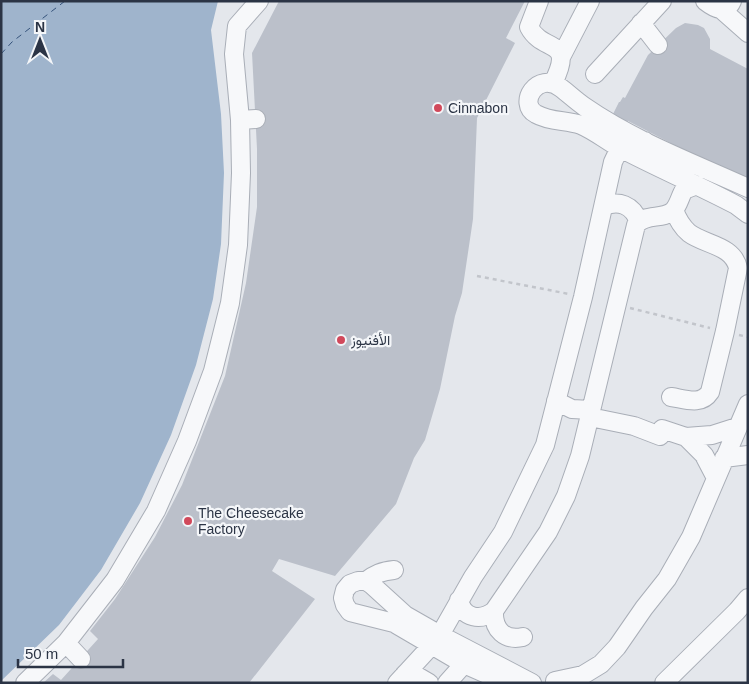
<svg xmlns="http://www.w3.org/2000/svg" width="749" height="684" font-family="Helvetica,Vazirmatn,sans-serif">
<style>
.water{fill:#9fb4cc}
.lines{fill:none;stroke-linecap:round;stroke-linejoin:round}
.ferry{stroke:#34527a;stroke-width:1;stroke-dasharray:6 5;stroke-linecap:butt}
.building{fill:#bbc0ca}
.minor-casing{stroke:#a9aeb7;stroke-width:20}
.path{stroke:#c2c5cb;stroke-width:2.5;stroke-dasharray:4 4;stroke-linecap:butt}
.minor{stroke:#f7f8fa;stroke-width:18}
.poi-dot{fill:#d1495b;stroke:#f4f6f9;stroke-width:2}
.labels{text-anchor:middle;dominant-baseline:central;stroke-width:4.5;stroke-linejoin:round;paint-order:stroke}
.poi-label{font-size:14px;fill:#2b3445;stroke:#f4f6f9;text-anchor:start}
</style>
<rect width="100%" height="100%" fill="#e4e7ec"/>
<path class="water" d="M1,1H218L211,30L221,114L224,173L221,244L213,299L196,365L171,435L140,503L101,570L59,625L1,681Z"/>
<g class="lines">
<path class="ferry" d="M1,54L12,42L65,1"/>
</g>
<path class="building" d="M279,1H525L506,38L515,43L477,118L473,219L462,293L455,316L440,389L425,440L414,458L396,504L335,576L279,559L272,571L315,599L249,683H43L53,674L61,680L98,639L90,631L115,599L155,537L182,485L225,376L246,283L257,207V149L252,53Z
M685,23L698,25L704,28L710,39V49L748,69V183L628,121L626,124L615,119L616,116L613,114L619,102H620L623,97L625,98L648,55L676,28Z"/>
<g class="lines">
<g class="minor-casing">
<path id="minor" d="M539,1L529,27C543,54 576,37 553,83
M705,1C714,8 726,15 732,1
M722,10L748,33
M641,23L658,45
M561,57L590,1
M595,74L662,1
M240,120L256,119
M748,188C693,163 634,141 585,107C576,101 569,94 561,88C537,70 517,104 536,114C550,122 566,120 581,125C595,131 607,141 620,148C658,168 698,185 736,205L748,214
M603,207C618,199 633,205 639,222
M671,397C685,399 701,406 710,392L725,331L738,268C733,245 705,245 689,233C682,227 677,218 674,210
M556,401L572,409L591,410
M590,417L634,426L660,436
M662,429L686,437L712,435L737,427
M686,437L704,455L716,478
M724,458L748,455
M366,581C375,574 382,571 394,570
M459,600C463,619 481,621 494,611L548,532L566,496L580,456L636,225C645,213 662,220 673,211C679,205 680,196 684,190L697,185
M494,611C493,630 505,641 523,637
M66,643L81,659
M405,674L417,676L429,683
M555,681L583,675L601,664L617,647L644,608L667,579L691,537L748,404
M25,683L66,643L115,580L156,511L187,441L213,371L230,303L238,245L241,173L240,120L234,54L237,26L259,1
M397,683L432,645L440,635L473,577L503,532L545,445L583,297L613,162C619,147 629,141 645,141
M447,683L464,664
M507,683L464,664L394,623L350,612L345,605L343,598L345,590L350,584L358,581H366L372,585L405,615L440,635L532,683
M664,683L737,611L748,598"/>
</g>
<path class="path" d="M477,276L569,294
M630,308L710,328
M739,335L748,337"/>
<use href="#minor" class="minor"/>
</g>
<g class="poi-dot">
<circle cx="438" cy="108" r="5"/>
<circle cx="341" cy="340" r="5"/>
<circle cx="188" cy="521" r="5"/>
</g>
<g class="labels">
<g class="poi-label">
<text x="448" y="108">Cinnabon</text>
<text x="351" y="340">الأفنيوز</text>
<text x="198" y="513">The Cheesecake<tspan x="198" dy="16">Factory</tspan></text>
</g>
</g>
<rect width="749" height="684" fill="none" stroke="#2b3445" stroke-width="5"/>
<g transform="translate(40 40)" stroke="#f4f6f9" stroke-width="4" paint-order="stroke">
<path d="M0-4L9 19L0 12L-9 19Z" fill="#2b3445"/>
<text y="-8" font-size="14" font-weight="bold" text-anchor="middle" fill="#2b3445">N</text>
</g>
<path d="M18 659v8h105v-8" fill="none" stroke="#2b3445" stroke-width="2.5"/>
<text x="25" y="659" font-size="15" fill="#2b3445" stroke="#f4f6f9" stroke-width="4" paint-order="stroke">50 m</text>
</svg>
